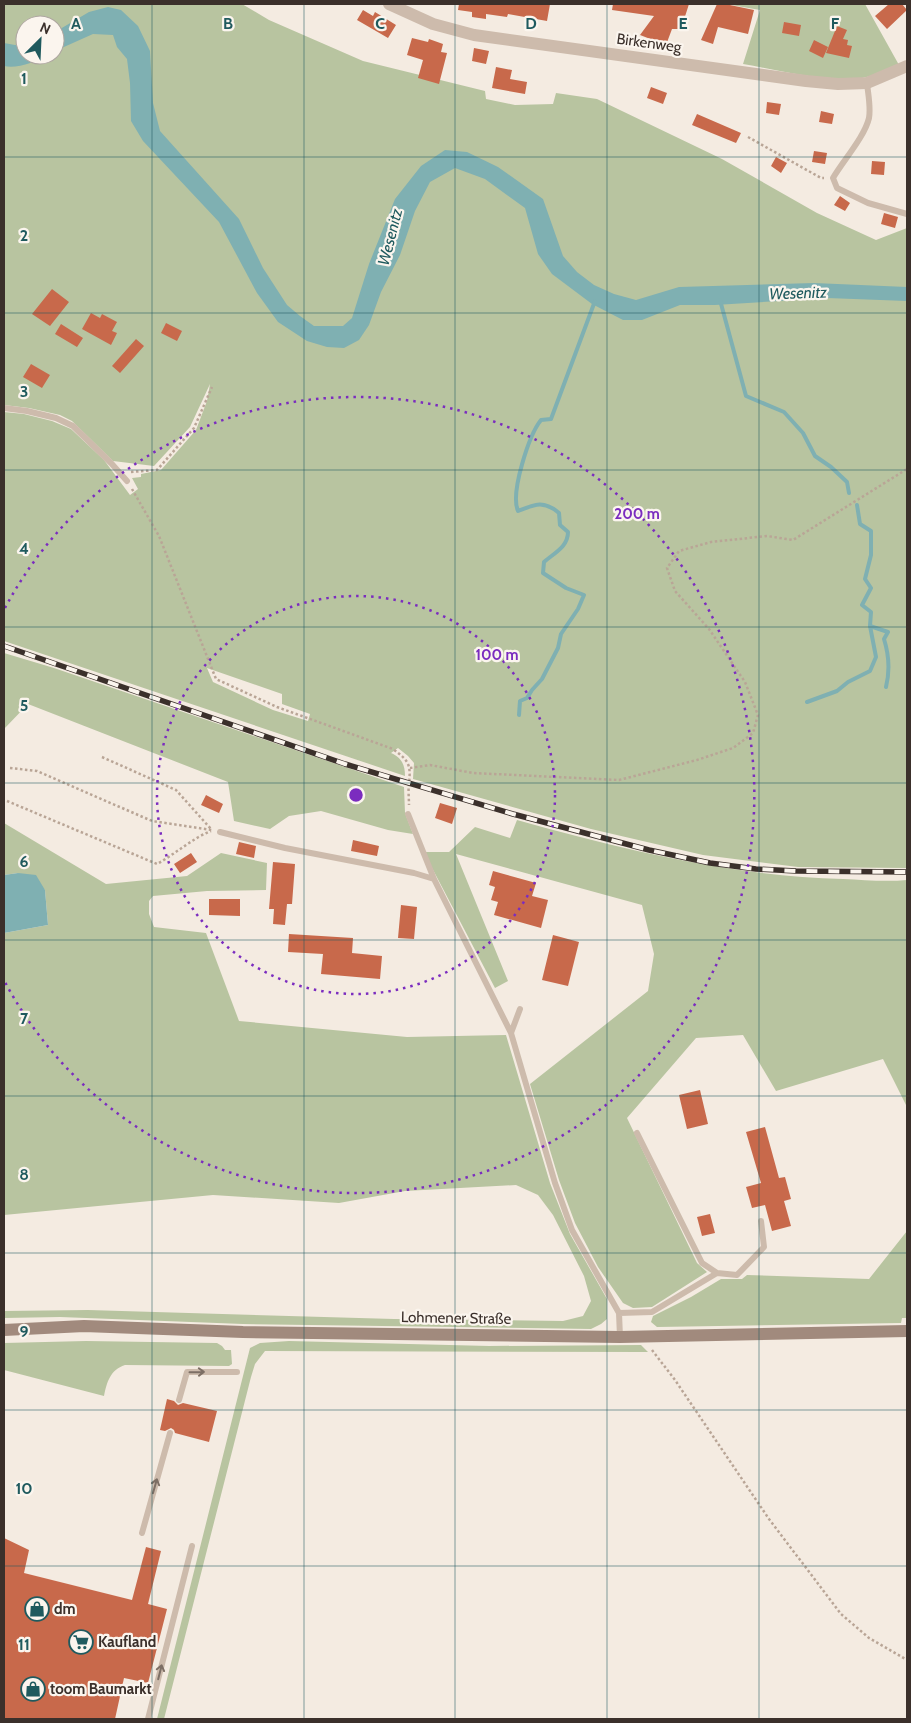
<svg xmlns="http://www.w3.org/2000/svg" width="911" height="1723" font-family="Cabin,sans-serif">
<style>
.green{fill:#b8c4a0;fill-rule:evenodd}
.water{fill:#7fb0b2}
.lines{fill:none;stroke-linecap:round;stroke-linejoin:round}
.stream{stroke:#7fb0b2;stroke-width:4}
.building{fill:#c8694b}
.path{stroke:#b9a596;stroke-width:2.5;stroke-dasharray:2.5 2.5;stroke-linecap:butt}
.lane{stroke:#cdbbac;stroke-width:6}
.street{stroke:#cdbbac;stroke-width:12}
.secondary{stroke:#a18a7d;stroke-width:12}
.rail-casing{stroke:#3b302b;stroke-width:5.5}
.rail{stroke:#fbf5ee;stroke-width:4;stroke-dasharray:11;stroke-linecap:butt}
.oneway{stroke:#7d6f65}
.grid{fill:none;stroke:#1f5a5e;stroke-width:1;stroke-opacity:0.55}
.ring{fill:none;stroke:#7b2cbf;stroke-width:2.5;stroke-dasharray:2.5 5}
.labels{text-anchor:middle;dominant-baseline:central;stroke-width:4.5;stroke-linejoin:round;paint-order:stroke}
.street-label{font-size:15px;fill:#3b302b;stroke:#fbf5ee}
.poi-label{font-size:15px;font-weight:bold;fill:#3b302b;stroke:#fbf5ee;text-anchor:start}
.water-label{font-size:16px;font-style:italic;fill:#1f5a5e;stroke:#fbf5ee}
.grid-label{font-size:16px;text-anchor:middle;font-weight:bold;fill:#1f5a5e;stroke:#fbf5ee;stroke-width:4.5;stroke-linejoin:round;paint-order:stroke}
.centre{fill:#7b2cbf;stroke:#fbf5ee;stroke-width:2.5}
.ring-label{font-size:15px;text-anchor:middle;font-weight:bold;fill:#7b2cbf;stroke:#fbf5ee;stroke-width:4.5;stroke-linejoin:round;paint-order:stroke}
</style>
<rect width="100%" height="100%" fill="#f4ebe1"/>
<path class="green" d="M4,4H242L269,20L363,61L485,91L486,99L515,105L553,104L556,93L597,99L722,159L817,213L876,240L907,228V868L798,867L703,855L591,829L413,779L414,763L408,756L398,748L391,753C402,758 405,765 405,776L4,641V412L24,414L52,421L71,429L104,460L130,495L138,489L132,478L141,477V474L161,470L196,430L207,401L210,384L190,427L154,466L113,461L72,421L60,415L29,408L4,405ZM25,25H55V55H25ZM207,668L282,694V704L310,714L308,721L273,710L213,682Z
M726,4H865L899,65C887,70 875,76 862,78C827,83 779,70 743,64L760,10Z
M4,653L54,668L404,787L405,813L413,834L388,830L321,811L289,816L270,829L234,821L228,782L28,704L4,729Z
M517,820C624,850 732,876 843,879C864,880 886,882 907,880V1107L883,1059L776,1091L743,1035L696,1038L627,1118L697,1263L707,1272L652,1307L633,1308L623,1303L598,1267L575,1223L559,1180L530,1084L648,991L654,954L642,905L456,854L508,981L495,988L431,866L425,852H449L475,827L510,838Z
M4,823L106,884L187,876L221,853L267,863L266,890L207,891L153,896L149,901V914L154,927L206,933L239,1021L407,1037L506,1035L550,1183L570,1234L607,1299V1319L601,1324L591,1329L243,1324L60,1317L4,1318V1311L88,1310L394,1319L563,1321L583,1316L591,1301L584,1276L553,1215L538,1195L516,1185L405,1191L339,1203L213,1195L4,1215V933L48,925L45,890L18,873L4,875Z
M907,1231V1318H902L901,1323L657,1327L651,1322L653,1316L691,1297L721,1279H742L747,1275L869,1279Z
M86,1341L217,1343L222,1346L225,1350H231L232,1364L229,1366L125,1365C110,1370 107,1382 104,1396L4,1370V1343Z
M289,1341L489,1346L641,1345L648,1352L265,1351L255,1364L251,1377L164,1719H157L250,1348L260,1343Z"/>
<path class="water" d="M108,7L121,10L138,26L150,51L153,103L160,131L239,219L263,268L287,305L300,316L314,326H343L352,318L369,264L395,199L421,166L445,150L467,152L498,167L543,199L563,256L577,272L594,285L614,294L636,300L679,287L814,283L907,287V301L827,298L715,305H680L642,320H623L592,304L552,274L538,254L525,208L485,179L455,168L430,182L415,211L400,255L381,292L369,325L359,340L344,348L327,347L307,341L278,322L257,293L219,222L143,141L131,121L130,83L127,59L117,47L113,35L93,34L55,51V32L89,12Z
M4,43L15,45L25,44V55H48C36,62 17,69 4,66Z
M18,873L36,875L45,890L48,925L4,933V875Z"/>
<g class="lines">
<path class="stream" d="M720,300L746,396L784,412L803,433L815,456L831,467L847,482L849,493
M870,626L888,632L884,639C889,655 890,671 886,687
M807,702L837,691L848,682L870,671L876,657L870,626L871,612L862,605L871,588L865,579L871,555V531L860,524L857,505
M519,715L520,701L527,698L532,690L542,679L558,648L561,634L578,609L584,595L566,588L543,573L544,562C554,553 568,547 568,532L560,525L559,513C544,500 535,504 518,511C510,493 529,435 541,420L551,419L595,301"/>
</g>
<path class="building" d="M459,4H550L547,21L508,14L507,17L486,14V19L472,17V12L458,10Z
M613,4H689L681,29H672L666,45L640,35L654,16L612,10Z
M717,4H725L754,10L748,34L718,27L713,44L701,40Z
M889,4H902L907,10L887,29L875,16Z
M363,10L373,16L375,12L396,25L388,38L357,20Z
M784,22L801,25L799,36L782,33Z
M837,26L847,30L843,39L848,40L847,45L852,46L849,58L826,53Z
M412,38L428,42L429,39L443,44L441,52L447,53L439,84L418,78L423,60L407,55Z
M814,40L828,47L823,58L809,51Z
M474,48L489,51L486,64L472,61Z
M496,67L512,70L510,79L527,82L525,94L492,88Z
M651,87L667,93L663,104L647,98Z
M767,102L781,104L779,115L766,113Z
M821,111L834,114L832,124L819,122Z
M697,114L741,133L736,143L692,125Z
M814,151L827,153L825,164L812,162Z
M776,157L787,163L781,173L771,166Z
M872,161L885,162L884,175L871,174Z
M840,196L850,203L845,211L834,205Z
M884,213L898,217L895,228L881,224Z
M52,289L69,302L50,326L32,314Z
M91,313L100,318L102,314L117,322L112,331L117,333L111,345L82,329Z
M166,323L182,331L177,341L161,333Z
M61,324L83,338L77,347L55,334Z
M136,339L144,346L120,373L112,366Z
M31,364L50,375L42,388L23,377Z
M206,795L223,804L219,813L201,805Z
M440,803L457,808L452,824L435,818Z
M353,840L379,846L377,856L351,851Z
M239,842L256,846L254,858L236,854Z
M191,853L197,862L180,873L174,864Z
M273,862L295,864L292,904H287L285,925L273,924L274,909H269Z
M493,871L536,883L532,896L548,900L541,928L494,915L498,902L491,900L495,887L489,885Z
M209,899H240V916L209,915Z
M401,905L417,907L414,939L398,938Z
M289,934L353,938L352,953L382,956L380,979L321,974L323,954L288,952Z
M553,935L579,942L568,986L542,980Z
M700,1090L708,1124L687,1129L679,1095Z
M765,1127L779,1178L785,1177L791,1199L784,1201L791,1226L772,1231L765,1205L752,1208L746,1187L761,1183L746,1132Z
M710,1214L715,1233L702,1236L697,1217Z
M167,1399L174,1401L178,1405L183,1403L217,1411L209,1442L175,1433L174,1430L171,1428L165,1431L160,1430Z
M4,1538L29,1550L24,1573L132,1600L146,1547L161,1551L148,1604L167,1609L148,1683L124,1678L115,1719H4Z"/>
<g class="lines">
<path class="path" d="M748,137L821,178H824
M131,472L157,470L194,428L212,387
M132,489L159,536L216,679L277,707L393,749C409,761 411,764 409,784C408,790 409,798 409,805
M102,757L176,790L211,829
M10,768L37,771L152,821L212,830
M410,768L430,765L473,773L619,780L697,760L733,748L753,733L758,715L745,682L709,629L675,591L667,568L679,551L711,542L767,536L793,540L907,469
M7,801L157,864C175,854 193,838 211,831
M652,1350L675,1380L769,1519L841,1614L869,1638L907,1660"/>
<path class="lane" d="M867,83C868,94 871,107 869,118C865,136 843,161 833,178L837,188L868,203L907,214
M4,408L27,411L56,418L73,426L111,463L127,481
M408,814L434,879L511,1033L555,1183L572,1230L619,1313L620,1337
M220,832L285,848L414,873L434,879
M511,1033L520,1009
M637,1133L702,1263L717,1273
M619,1313L652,1312L717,1273L737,1275L764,1247L761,1221
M179,1400L187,1372H237
M142,1533L170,1433
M148,1719L192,1546"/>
<path class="street" d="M389,4L433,24L474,35L806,81L838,84L867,83L907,66"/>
<path class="secondary" d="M4,1330L84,1326L243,1332L620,1337L907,1331"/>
<g class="rail-casing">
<path id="rail" d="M4,646L345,764L513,814L649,850L710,863L756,869L796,871L907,872"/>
</g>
<use href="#rail" class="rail"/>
</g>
<defs><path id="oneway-shaft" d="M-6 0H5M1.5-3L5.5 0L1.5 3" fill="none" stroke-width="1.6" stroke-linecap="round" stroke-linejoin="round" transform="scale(1.25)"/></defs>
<g class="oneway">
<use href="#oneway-shaft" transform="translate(197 1372) rotate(-1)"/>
<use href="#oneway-shaft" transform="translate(155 1486) rotate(-74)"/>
<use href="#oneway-shaft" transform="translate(160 1672) rotate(-76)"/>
</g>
<path class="grid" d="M152,4V1719M304,4V1719M455,4V1719M607,4V1719M759,4V1719M4,157H907M4,313H907M4,470H907M4,627H907M4,783H907M4,940H907M4,1096H907M4,1253H907M4,1410H907M4,1566H907"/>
<g class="ring">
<circle cx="356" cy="795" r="199"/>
<path d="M5 608A398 398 0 1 1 5 982"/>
</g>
<defs>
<g id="shop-ring" transform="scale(1.25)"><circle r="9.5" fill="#fbf5ee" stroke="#1f5a5e" stroke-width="1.5"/><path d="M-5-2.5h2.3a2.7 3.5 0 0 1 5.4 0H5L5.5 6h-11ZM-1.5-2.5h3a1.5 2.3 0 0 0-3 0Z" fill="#1f5a5e"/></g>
<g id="supermarket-ring" transform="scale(1.25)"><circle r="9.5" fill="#fbf5ee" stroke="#1f5a5e" stroke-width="1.5"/><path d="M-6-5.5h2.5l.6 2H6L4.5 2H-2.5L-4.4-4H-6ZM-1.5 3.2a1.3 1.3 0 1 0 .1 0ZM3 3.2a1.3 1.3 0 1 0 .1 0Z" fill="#1f5a5e"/></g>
</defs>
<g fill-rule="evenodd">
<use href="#shop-ring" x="37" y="1609"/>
<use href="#supermarket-ring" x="81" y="1642"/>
<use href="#shop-ring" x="33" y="1689"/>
</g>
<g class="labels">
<g class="street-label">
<text transform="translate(649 43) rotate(8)">Birkenweg</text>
<text transform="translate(456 1318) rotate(1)">Lohmener Straße</text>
</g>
<g class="poi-label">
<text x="54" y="1609">dm</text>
<text x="98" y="1642">Kaufland</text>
<text x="50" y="1689">toom Baumarkt</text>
</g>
<g class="water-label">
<text transform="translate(390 237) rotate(-76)">Wesenitz</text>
<text transform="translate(798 293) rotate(-2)">Wesenitz</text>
</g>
</g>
<g class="grid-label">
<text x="76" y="29">A</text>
<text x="228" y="29">B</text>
<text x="380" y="29">C</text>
<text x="531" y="29">D</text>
<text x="683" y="29">E</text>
<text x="835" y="29">F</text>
<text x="24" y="84">1</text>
<text x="24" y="241">2</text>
<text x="24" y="397">3</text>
<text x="24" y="554">4</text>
<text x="24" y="711">5</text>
<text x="24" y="867">6</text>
<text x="24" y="1024">7</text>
<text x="24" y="1180">8</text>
<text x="24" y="1337">9</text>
<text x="24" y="1494">10</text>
<text x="24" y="1650">11</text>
</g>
<circle cx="356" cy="795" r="8" class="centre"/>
<g class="ring-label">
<text x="637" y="519">200 m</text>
<text x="497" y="660">100 m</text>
</g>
<rect width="911" height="1723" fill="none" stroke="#3b302b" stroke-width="10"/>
<g transform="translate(40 40) rotate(24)"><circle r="24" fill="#fbf5ee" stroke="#aea6a0"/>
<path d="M0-4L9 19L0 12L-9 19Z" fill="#1f5a5e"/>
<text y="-8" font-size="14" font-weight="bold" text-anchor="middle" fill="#3b302b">N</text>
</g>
</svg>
